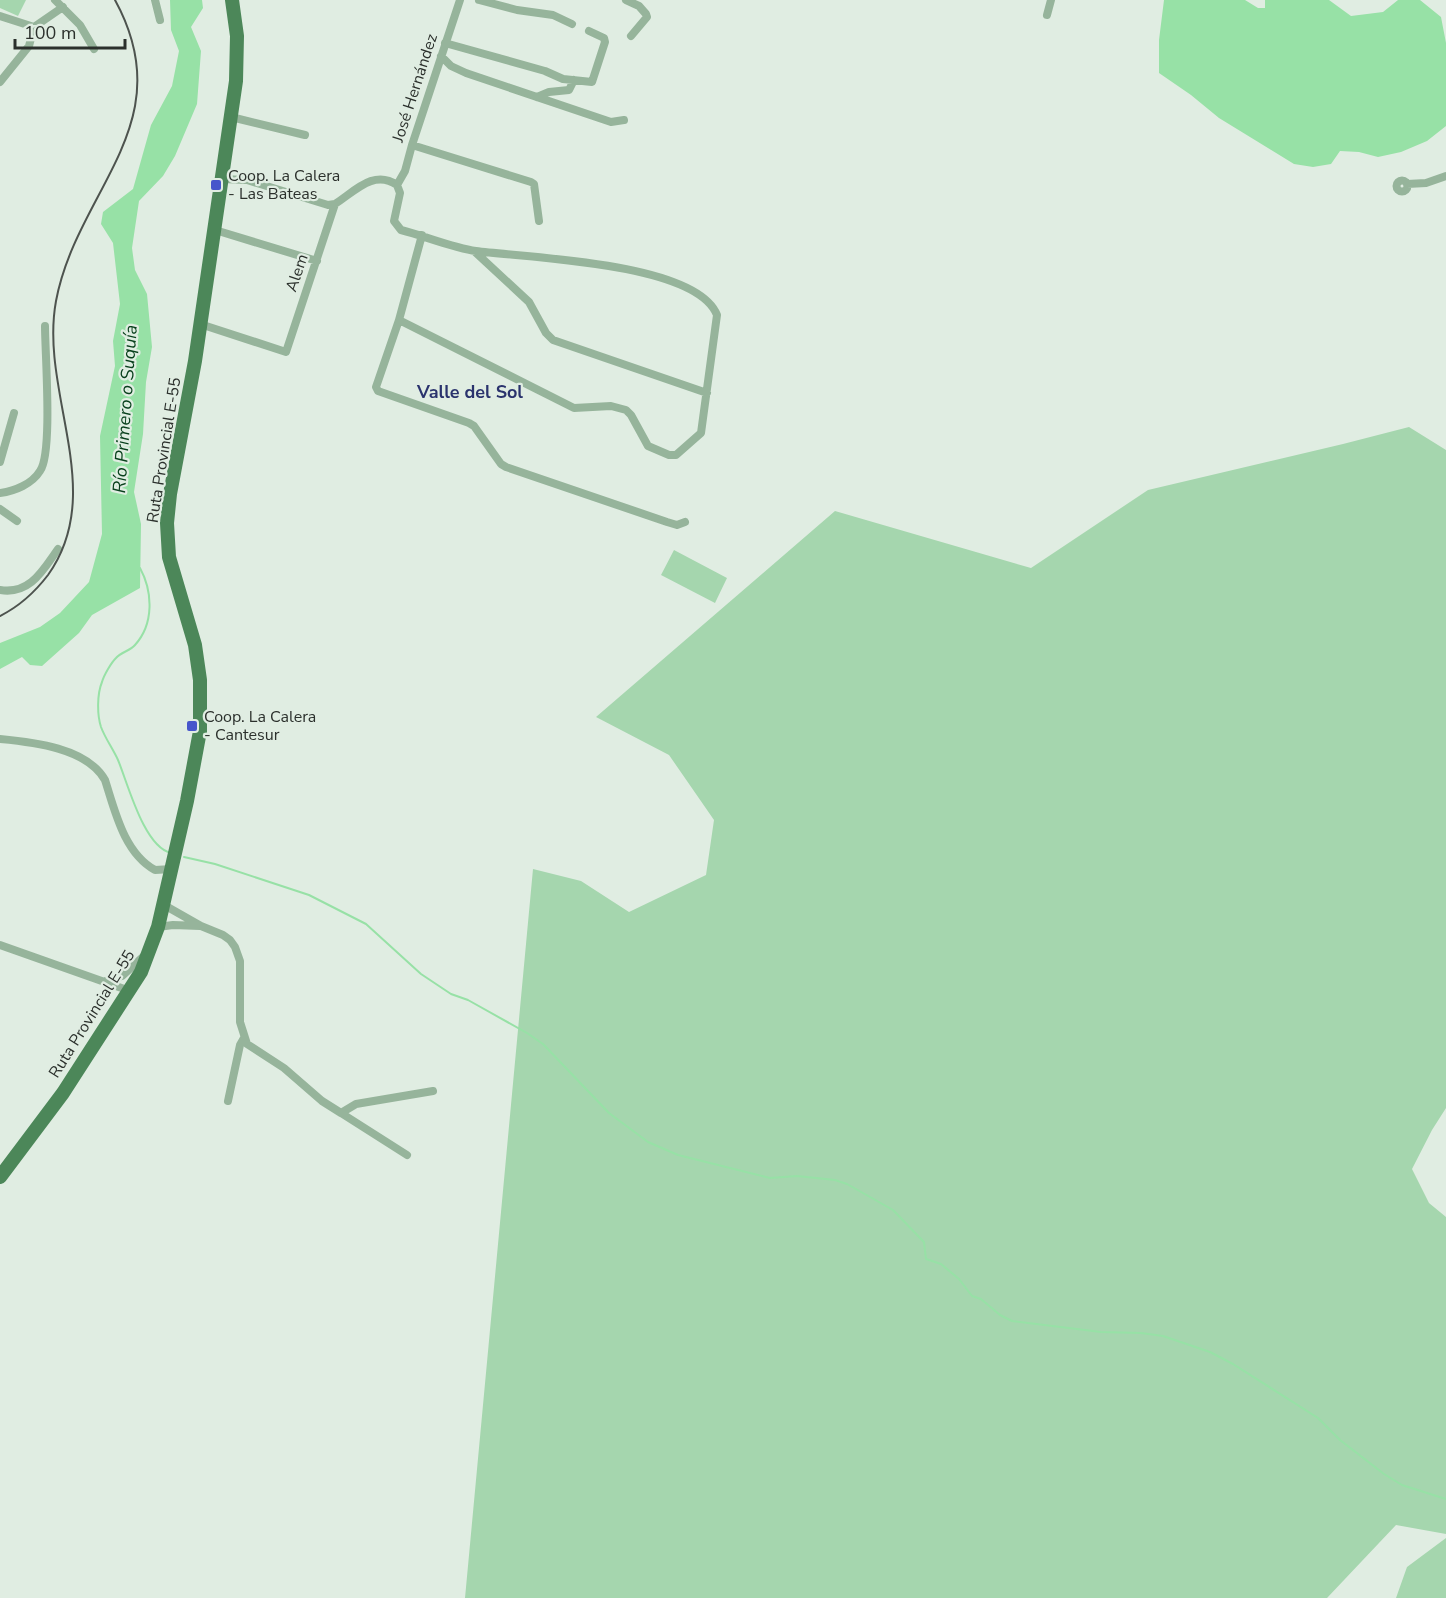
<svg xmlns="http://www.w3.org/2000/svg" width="1446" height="1598" font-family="'Nunito Sans',sans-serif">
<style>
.green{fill:#a5d6ae}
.water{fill:#97e1a6}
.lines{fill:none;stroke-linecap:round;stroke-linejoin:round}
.stream{stroke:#97e1a6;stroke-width:2}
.minor{stroke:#96b49b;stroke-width:8}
.primary{stroke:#4c8759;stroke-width:14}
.rail{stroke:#4d534e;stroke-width:2}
.poi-dot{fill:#4756cb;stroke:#e0ede2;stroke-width:2}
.labels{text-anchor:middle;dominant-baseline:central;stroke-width:4.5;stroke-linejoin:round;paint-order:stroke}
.street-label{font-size:16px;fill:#2b302c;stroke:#e0ede2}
.poi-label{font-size:16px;fill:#2b302c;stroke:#e0ede2;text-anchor:start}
.neighbourhood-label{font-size:18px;font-weight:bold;fill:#2a336d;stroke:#e0ede2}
.water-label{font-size:18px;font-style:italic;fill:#08401c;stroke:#e0ede2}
</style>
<rect width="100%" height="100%" fill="#e0ede2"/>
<path class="green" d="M0,0H26L18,16L0,8Z
M1409,427L1446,450V1108L1432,1130L1412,1169L1429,1203L1446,1217V1534L1396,1525L1327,1598H465L533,869L581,881L629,912L706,875L714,820L669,755L596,717L835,511L1031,568L1148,490L1343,444Z
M674,550L727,578L715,603L661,575Z
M1446,1538V1598H1396L1407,1567Z"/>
<path class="water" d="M170,0H202L203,8L191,27L201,51L197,104L175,156L163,176L139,201L132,248L135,270L147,294L152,347L146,382L143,434L134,492L141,524L140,588L92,615L79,633L42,666L30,665L22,657L0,669V643L40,627L60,613L89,582L102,534L100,436L115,366L113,341L120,304L113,243L101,224L103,212L133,189L151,125L172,86L179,51L171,30Z
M1164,0H1245L1258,8H1265V0H1329L1351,16L1383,12L1398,0H1420L1441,17L1446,43V126L1427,141L1401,152L1378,157L1359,152L1340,151L1331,164L1313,167L1294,164L1219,118L1191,95L1159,73V40Z"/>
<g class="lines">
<path class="stream" d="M140,568C153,592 154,624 135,645C130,651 121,652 116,658C111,663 104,675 102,682C97,694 97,715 101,727C105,738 113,749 118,760C128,784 144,847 171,853
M184,857L215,864L309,895L366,924L421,974L451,994L468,1000L527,1033L543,1044L609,1113L648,1142L678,1155L770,1178L797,1176L835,1180L847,1184L893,1210L924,1242L926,1259L941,1264L959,1279L972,1296L981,1299L1000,1315L1012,1321L1101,1332L1141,1333L1163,1336L1210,1352L1233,1364L1318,1418L1340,1440L1384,1474L1402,1485L1446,1499"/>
<path class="minor" d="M55,0L80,25L94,49
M155,0L160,20
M479,0L517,10L553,15L572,24
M626,0L639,6L646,14L647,17L631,36
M1047,15L1051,0
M0,16L34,27L63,7
M445,43L545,71L563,79L592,82L605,42L604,38L589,31
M441,56L451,66L466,73L611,122L624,120
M0,82L29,46L34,27
M537,97L549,92L569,90L574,80
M231,117L305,135
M412,145L531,182L534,184L539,221
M222,179L247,180L328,205L335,204C355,191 374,169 397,185L400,193L394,221L401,230C425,236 453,248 476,251C528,258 696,262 717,315L701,433L676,455H669L648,446L631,415L626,410L611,406L574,408L399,320
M1396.5 186a5.5 5.5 0 1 1 11 0a5.5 5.5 0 1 1-11 0Z
M1407,184L1426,183L1446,176
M397,185L405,171L412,145L460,0
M215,230L317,261
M422,235L399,320L376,387L378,391L469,423L474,426L501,464L506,467L667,522L677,525L685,522
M474,251L529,302L546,333L553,340L707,393
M200,324L286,352L335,204
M0,462L14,413
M0,493C15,491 32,484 40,471C53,453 45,354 45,326
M0,509L17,521
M0,590C30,595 43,570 58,549
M0,739C33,742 87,748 105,780C115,811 124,853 155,870L172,869
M164,905L201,926L223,935L230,940L235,947L240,961V1022L247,1044L284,1068L322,1101L341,1113L356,1104L433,1091
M158,927L173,925L200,926
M0,945L130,991
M106,981L122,976L144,956
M228,1101L240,1045L244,1038
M341,1113L407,1155"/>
<path class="primary" d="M0,1177L63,1093L141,972L158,927L187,801L200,731V680L195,645L169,557L167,523L170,494L195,361L236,81L237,36L232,0"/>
<path class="rail" d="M0,616C18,607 35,592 48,575C108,491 39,393 56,301C77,189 183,124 115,0"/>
</g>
<g class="poi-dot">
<rect x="210" y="179" width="12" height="12" rx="3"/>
<rect x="186" y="720" width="12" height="12" rx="3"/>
</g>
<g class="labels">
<g class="street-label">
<text transform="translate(415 88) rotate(-72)">José Hernández</text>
<text transform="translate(297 273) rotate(-71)">Alem</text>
<text transform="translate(164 450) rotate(-81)">Ruta Provincial E-55</text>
<text transform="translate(92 1014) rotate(-58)">Ruta Provincial E-55</text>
</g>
<g class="poi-label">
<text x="228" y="176">Coop. La Calera<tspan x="228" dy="18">- Las Bateas</tspan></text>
<text x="204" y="717">Coop. La Calera<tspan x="204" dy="18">- Cantesur</tspan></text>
</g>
<g class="neighbourhood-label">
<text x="470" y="392">Valle del Sol</text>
</g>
<g class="water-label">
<text transform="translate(125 409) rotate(-86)">Río Primero o Suquía</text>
</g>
</g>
<path d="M15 39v9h110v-9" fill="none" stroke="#2b302c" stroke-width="3"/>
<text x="24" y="39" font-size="18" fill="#2b302c" stroke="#e0ede2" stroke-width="4.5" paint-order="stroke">100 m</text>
</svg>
